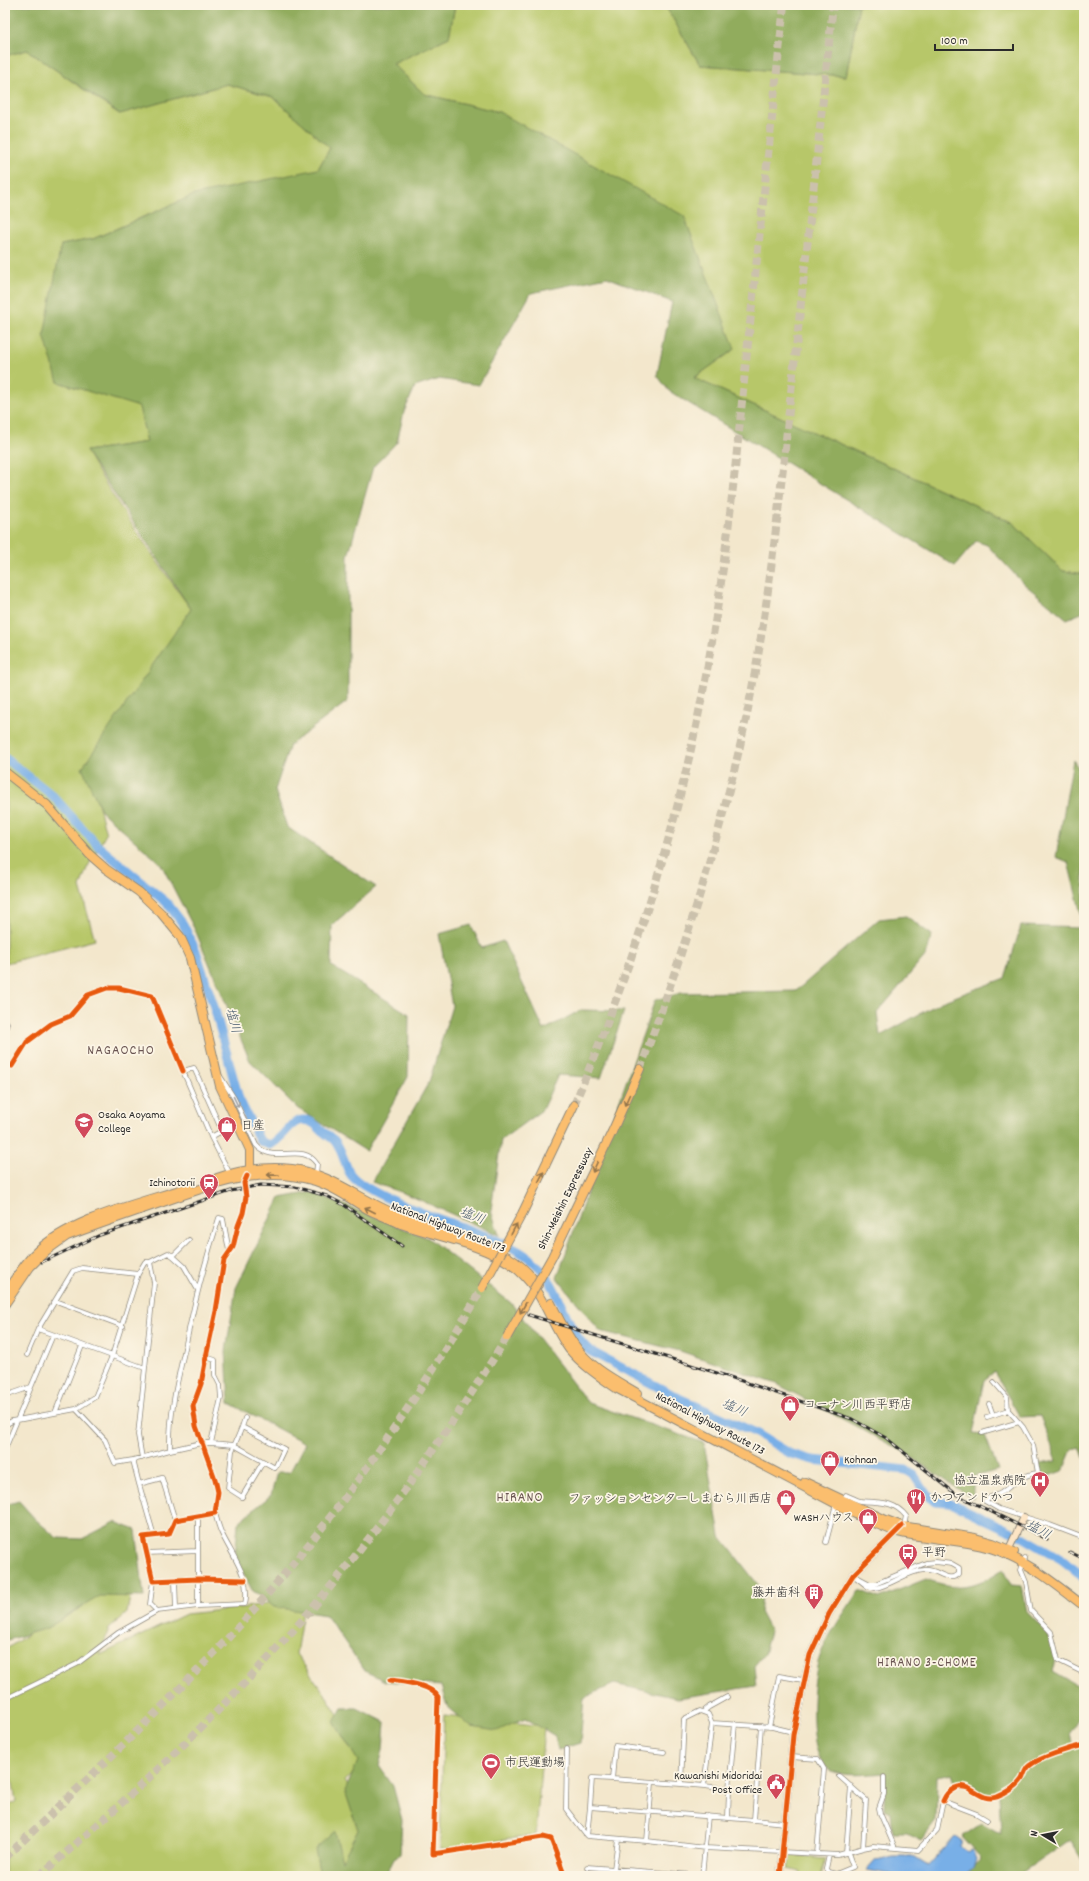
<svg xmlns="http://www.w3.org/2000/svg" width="1089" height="1881" font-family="Dekko,'Klee One',sans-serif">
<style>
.green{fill:#b7c769;stroke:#71794a}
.forest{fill:#91ac5d;stroke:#5e6c44}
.water{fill:#78afe7;stroke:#526d89}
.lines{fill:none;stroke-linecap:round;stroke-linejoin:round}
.river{stroke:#78afe7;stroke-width:9}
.highway-tunnel{stroke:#cbc1ac;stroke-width:8;stroke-dasharray:8 4;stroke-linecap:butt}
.street-casing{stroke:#8f897c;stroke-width:5.5}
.secondary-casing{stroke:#8f897c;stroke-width:8}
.highway-casing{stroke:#8f897c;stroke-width:10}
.street{stroke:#fff;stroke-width:4}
.secondary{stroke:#fde5c5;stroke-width:6}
.highway{stroke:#fbbe6e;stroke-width:8}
.rail-casing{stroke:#2b2b2b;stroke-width:3}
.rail{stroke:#fcf5e5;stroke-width:1.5;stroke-dasharray:4.5;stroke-linecap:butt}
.highway-bridge-casing{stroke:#8f897c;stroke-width:10;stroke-linecap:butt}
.highway-bridge{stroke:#fbbe6e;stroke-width:8}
.cycleway-casing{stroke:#fcf5e5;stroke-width:8}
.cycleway{stroke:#e8590c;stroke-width:5}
.oneway{stroke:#93744c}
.oneway2{stroke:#a0a0a0}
.labels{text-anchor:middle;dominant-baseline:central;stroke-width:3.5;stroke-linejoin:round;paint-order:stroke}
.poi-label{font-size:12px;fill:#2b2b2b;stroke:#fcf5e5;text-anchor:start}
.street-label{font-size:12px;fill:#2b2b2b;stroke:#fcf5e5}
.water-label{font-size:13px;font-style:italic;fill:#46596d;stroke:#fcf5e5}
.neighbourhood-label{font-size:13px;letter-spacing:1px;fill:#6a5552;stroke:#fcf5e5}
.quarter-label{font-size:14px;letter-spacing:1px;fill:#6a5552;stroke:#fcf5e5}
</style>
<rect width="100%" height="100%" fill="#fcf5e5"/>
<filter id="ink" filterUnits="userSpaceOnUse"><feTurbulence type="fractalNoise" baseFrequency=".025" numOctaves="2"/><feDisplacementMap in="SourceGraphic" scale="8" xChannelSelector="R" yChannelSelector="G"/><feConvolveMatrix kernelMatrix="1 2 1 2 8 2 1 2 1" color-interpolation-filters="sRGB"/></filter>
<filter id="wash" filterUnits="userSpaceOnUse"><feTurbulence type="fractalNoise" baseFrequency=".012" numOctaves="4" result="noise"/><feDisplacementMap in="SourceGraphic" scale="16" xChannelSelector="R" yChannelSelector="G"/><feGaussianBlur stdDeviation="0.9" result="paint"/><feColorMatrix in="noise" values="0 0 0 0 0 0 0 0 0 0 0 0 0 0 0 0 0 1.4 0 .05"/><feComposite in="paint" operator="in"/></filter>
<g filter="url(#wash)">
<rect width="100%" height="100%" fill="#f3e7cc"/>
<path class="green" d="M455,5H665L700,65L846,76L859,5H1084V574L1063,571L1012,522L694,378L735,349L499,112L424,94L393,64L449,37Z
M27,50L119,114L227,84L273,97L330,148L318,169L145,216L93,239L61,245L58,382L139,406L147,442L86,451C118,506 154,558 191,609L93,784L106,834L87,868L80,887L95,940L6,963L5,56Z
M98,1595L130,1597L127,1613L109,1629L100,1655L186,1614L247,1607L290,1599L303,1610L296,1654L325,1694L364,1755L361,1767L345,1781L365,1814L348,1876H5V1809L16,1801L9,1761L5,1756V1650L25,1636Z
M444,1715L544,1726L536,1835L440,1850Z
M789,1855L826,1858L821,1876H801V1872L788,1869Z"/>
<path class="forest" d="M5,5H455L449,37L393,64L424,94L499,112L684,216L735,349L694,378L1012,522L1063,571L1084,574V612L1067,619L1023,583L987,545L976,541L955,566L669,391L657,375L672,302L607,277L531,293L479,385L439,379L415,387L404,412L397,442L373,467L348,556V701L290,745L275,790L287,827L376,887L332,925L331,966L409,1014L408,1077L366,1151L297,1108L250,1061L196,932L161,864L102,812L82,768L191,609L86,451L147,442L139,407L58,382L44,335L61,245L93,239L194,195L318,169L330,148L273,97L227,84L120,114L27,50L5,56Z
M665,5H859L846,76L700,65Z
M1073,760L1084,776V918L1081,914L1068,862L1056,857Z
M906,916L932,935L926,955L877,1013L880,1036L941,1002L1005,978L1021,926L1084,928V1458L1080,1447L1072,1449L1063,1471L1052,1475H1040V1464L1057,1461L1040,1416L1020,1417L994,1372L984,1380L973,1434L985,1435L998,1470L973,1477V1499L904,1452L777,1384L680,1351L600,1331L557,1278L655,1000L681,993L796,991L879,919Z
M471,925L482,948L503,941L544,1030L581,1010L624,1011L601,1078L558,1075L542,1110L501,1140L491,1210L499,1235L411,1196L372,1182L429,1082L452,1006L439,934Z
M312,1192L428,1238L511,1303L588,1403L704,1443L720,1536L763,1591L760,1612L770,1631L764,1654L754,1666L756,1686L678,1698L614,1684L584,1698L580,1743L558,1750L555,1736L525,1718L497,1731L471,1727L447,1706L441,1686L385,1681L365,1671L326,1615L274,1607L252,1590L235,1557L238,1523L271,1495L277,1472H290L305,1443L229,1403L226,1351L236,1288L280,1198Z
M19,1501L35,1519L57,1538L82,1539L115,1522L136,1530L144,1597L100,1596L47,1628L5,1641V1505Z
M1003,1569L1011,1585L1022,1586L1027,1612L1048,1634L1056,1660L1053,1672L1084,1690V1710L1070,1733L1073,1746L1084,1747V1862L1070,1839L1017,1876H962L981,1858L962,1837L982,1823L1001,1834L999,1794L982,1795L974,1784L956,1785L952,1774L937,1777L936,1821L921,1841L906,1833H893L891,1813L884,1810L885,1773C870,1774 841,1778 828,1769C807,1754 812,1685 818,1662C825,1637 845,1613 859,1590L879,1598L926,1579C958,1591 975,1588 1003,1569Z
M342,1708H357L385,1722L383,1750L379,1766L393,1786L402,1820L400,1854L394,1858L385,1876H320L315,1849L335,1831L342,1861L358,1830L345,1791L358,1761L334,1722Z"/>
<path class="water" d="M955,1836L962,1841L960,1846L967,1853L972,1850L976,1858L973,1868L963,1876H899L867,1870L876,1860L892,1856H912L928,1866Z"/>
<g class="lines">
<path class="river" d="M5,758L52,795L98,846L167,903L183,924L196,951L215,1010L239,1099L260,1141L269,1145C285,1140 292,1111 313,1123C316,1125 319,1128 322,1131C326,1134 330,1137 334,1140C343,1150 344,1165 351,1175C354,1179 361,1184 366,1187C397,1206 443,1220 478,1233C498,1241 521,1249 536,1264C562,1288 564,1329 590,1351L679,1398L754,1432L791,1454L813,1460L906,1470L914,1475L927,1495L935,1501L949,1502L1023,1537L1061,1559L1084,1577"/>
</g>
</g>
<g filter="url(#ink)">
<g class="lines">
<path class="highway-tunnel" d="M640,1069C680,963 714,856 740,746C766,632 778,516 790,401C805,269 819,137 833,5
M574,1105C624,987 666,865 693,740C720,618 733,494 745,371C758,249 771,127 784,5
M5,1858C105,1762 208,1668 296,1560C366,1475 427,1383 482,1288
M39,1876C137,1792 232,1702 316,1604C387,1520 449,1430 507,1337"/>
<g class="street-casing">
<path id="street" d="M5,1021L7,1023L5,1033
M12,1066L27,1042L51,1024L70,1016L88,995L107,988H119L152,996L183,1071
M220,1076L234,1098L256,1145C274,1166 302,1141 317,1164L316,1174
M222,1131L238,1125
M211,1137L222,1131L194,1068L183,1071L211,1137L230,1174
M5,1186V1188
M173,1256L184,1266L198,1290
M56,1301L123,1326
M27,1355L38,1329
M206,1357L215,1360V1375L220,1385L221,1398L211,1443
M145,1368L154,1283L150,1262
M994,1382L1007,1397L1008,1410L1023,1427L1033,1445L1038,1473C1023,1474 1012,1485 1001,1493C996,1496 987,1497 985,1501L999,1509L1050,1525L1084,1538
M5,1396L31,1387
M989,1404L993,1415
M76,1409L105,1440L115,1463L133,1460
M55,1413L82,1346
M987,1417L1008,1410
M5,1425L12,1421L76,1409L95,1397L112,1356L138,1274
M242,1427L232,1451L228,1488L242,1497L263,1462
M982,1433L1019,1422
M5,1449L53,1335
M170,1450C169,1415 177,1382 185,1348C194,1304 205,1261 219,1218L223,1219L229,1251
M142,1458L138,1435L145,1368L38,1329L73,1271L82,1268L138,1274L145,1262H150L168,1253L173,1256L189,1240
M139,1484L133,1460L170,1450L201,1443H211L234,1445L275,1468L284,1449L242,1427L245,1418
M843,1500L846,1495C851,1497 856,1500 861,1501C879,1503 893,1500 906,1516L904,1526
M154,1536L139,1484L162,1478L175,1520
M826,1542L836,1504
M146,1553L198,1551
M1025,1558L1021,1570L1026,1582L1031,1611L1051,1632L1058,1660L1084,1673
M936,1562L952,1564L959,1568V1574C948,1584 937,1568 924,1570C907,1571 892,1585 875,1588L867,1586L853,1575L870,1584H875L926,1563Z
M245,1580L198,1579L153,1581L143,1537L169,1534L175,1520L215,1513L218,1492L215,1479L196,1426L193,1406L201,1384L206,1357L216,1311L224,1260L233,1247L238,1226L243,1213L246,1197L244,1183L247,1177
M153,1581L150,1604L157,1611L198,1606L245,1604C251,1578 233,1557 222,1534C219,1528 217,1520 215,1513
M175,1581L176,1608
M198,1606V1518
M390,1680C403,1682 431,1684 438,1697L433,1854L543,1837L551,1839L565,1876
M5,1699L77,1664L118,1633L157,1611
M703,1712L709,1707L727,1697
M712,1723L704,1786L681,1784L684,1719L700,1711L708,1714L712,1723L772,1727L793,1732
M761,1726L754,1820L784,1823
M769,1727L779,1676L803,1680
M567,1749L566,1809L586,1835
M664,1752L615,1746L612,1779L592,1778L590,1807L754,1820
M791,1757L818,1759L824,1769L817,1854
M884,1777V1794L879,1808L880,1813L895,1848
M612,1779L681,1784
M704,1786L729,1789L735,1724
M943,1801C946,1794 948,1792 955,1788C971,1781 979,1803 997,1797C1005,1794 1017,1787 1022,1779C1024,1775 1025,1769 1029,1766C1040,1757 1070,1748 1084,1745
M590,1807L587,1836L647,1841L652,1783
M728,1818L729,1789
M647,1841L705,1848L838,1855L863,1848L866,1800L839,1776
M863,1848L873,1846L918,1850L937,1830L943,1801L977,1814L987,1820
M846,1853L851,1786
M829,1855L826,1869L828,1872L836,1874L853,1867L848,1853
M587,1867L706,1876
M614,1869L618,1839
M702,1876L708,1816"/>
</g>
<g class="secondary-casing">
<path id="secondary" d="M1007,1553L1024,1517
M780,1876L793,1735L810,1655L829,1614L853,1575L898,1530"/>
</g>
<g class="highway-casing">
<path id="highway" d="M5,772L47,805L89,854L106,869L139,892L161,913L180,936L190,958L220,1086L250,1150V1170L249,1173
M612,1132L640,1069
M217,1178C241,1170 266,1166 292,1169C329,1173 358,1198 391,1212C429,1228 472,1236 508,1257C520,1264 530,1274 538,1285
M523,1212L574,1105
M5,1293C14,1280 23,1266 34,1254C70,1218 141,1203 189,1187
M551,1303C558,1317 565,1331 574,1344C589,1367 615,1380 637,1393
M5,1304L30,1267L46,1251L67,1236C99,1224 131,1213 163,1202C213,1184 262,1165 315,1181C335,1187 351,1200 369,1210C379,1215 390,1219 401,1224C435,1236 482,1244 512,1265C543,1288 548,1320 569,1349C582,1365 599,1376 616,1388L863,1518C874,1523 885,1528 897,1532C928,1540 960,1539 990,1548C1026,1559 1055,1584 1084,1606
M805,1482L886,1520L902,1526L975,1538L993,1543L1014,1552"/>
</g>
<use href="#street" class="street"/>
<use href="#secondary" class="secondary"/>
<use href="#highway" class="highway"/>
<g class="rail-casing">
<path id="rail" d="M42,1262L100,1235L231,1191L261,1185L295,1187L327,1196L344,1205L402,1246
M529,1315L730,1377L852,1419L886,1438L957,1495L1047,1539
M1070,1552L1084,1559"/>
</g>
<use href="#rail" class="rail"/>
<g class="highway-bridge-casing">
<path id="highway-bridge" d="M482,1288L523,1212
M507,1337L552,1257L612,1132"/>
</g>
<use href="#highway-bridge" class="highway-bridge"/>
<g class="cycleway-casing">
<path id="cycleway" d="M12,1066L27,1042L51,1024L70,1016L88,995L107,988H119L152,996L183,1071
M245,1580L198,1579L153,1581L143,1537L169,1534L175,1520L215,1513L218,1492L215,1479L196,1426L193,1406L201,1384L206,1357L216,1311L224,1260L233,1247L238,1226L243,1213L246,1197L244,1183L247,1176
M390,1680C403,1682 431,1684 438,1697L433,1854L543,1837L551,1839L565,1876
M943,1801C946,1794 948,1792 955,1788C971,1781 979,1803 997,1797C1005,1794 1017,1787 1022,1779C1024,1775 1025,1769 1029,1766C1040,1757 1070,1748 1084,1745
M780,1876L793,1735L810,1655L829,1614L853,1575L902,1526"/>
</g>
<use href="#cycleway" class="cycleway"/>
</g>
<defs><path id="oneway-shaft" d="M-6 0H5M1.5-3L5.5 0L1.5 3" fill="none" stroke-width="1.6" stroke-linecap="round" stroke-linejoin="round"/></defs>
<g class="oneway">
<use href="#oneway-shaft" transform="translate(627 1100) rotate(114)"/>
<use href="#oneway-shaft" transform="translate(595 1167) rotate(115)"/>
<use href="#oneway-shaft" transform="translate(273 1175) rotate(-179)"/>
<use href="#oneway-shaft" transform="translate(541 1177) rotate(-63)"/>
<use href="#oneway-shaft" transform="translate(370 1210) rotate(-153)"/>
<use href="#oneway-shaft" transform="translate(514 1229) rotate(-62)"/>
<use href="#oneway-shaft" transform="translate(523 1308) rotate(119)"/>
</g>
<use class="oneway2" href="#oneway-shaft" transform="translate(236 1102) rotate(65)"/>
</g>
<defs>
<g id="university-pin" transform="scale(1)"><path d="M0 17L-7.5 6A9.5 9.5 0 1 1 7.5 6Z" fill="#d1495b" stroke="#fcf5e5"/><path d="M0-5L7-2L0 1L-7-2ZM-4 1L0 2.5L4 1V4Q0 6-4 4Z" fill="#fff"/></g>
<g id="shop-pin" transform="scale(1)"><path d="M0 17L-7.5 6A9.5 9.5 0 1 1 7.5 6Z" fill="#d1495b" stroke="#fcf5e5"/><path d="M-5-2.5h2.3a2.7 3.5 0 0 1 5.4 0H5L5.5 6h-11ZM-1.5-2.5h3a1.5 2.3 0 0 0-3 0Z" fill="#fff"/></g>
<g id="station-pin" transform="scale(1)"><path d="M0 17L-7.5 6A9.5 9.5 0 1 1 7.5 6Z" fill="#d1495b" stroke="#fcf5e5"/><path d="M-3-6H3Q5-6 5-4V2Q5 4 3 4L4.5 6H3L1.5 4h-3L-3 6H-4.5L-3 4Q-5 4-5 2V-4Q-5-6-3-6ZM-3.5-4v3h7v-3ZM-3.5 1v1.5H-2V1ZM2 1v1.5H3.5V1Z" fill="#fff"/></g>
<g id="hospital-pin" transform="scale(1)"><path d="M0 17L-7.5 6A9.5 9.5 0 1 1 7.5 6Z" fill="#d1495b" stroke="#fcf5e5"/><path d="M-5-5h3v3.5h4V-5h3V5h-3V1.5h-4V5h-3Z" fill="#fff"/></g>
<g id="restaurant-pin" transform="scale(1)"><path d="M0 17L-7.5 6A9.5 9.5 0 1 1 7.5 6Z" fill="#d1495b" stroke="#fcf5e5"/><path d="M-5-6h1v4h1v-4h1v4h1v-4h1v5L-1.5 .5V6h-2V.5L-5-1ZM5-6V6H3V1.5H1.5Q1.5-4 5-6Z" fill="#fff"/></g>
<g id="bus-pin" transform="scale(1)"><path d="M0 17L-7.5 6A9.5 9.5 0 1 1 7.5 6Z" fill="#d1495b" stroke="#fcf5e5"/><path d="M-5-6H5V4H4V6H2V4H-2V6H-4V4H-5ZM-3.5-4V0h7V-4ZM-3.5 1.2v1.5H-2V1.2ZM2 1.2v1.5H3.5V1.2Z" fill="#fff"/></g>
<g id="building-pin" transform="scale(1)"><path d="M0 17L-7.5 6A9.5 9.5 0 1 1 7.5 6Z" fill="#d1495b" stroke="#fcf5e5"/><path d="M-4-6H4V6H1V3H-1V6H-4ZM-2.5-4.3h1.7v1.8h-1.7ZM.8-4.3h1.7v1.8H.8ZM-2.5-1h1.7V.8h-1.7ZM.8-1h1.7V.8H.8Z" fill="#fff"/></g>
<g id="stadium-pin" transform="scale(1)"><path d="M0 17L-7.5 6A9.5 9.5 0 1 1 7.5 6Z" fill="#d1495b" stroke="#fcf5e5"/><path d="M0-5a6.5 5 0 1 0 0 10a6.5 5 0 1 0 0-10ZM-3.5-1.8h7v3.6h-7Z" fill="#fff"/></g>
<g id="civic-pin" transform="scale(1)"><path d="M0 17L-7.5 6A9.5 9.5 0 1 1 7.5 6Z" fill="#d1495b" stroke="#fcf5e5"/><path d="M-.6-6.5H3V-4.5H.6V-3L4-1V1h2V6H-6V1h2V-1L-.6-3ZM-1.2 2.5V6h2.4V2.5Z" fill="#fff"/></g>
</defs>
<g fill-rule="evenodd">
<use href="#university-pin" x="84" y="1122"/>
<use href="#shop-pin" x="227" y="1126"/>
<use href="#station-pin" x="209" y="1183"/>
<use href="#shop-pin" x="790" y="1405"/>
<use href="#shop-pin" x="830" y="1460"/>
<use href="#hospital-pin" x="1040" y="1481"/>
<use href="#restaurant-pin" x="916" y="1498"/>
<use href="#shop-pin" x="786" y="1499"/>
<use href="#shop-pin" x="868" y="1518"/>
<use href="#bus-pin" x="908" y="1553"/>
<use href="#building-pin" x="814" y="1593"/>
<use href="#stadium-pin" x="491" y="1763"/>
<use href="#civic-pin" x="776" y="1783"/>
</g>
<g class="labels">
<g class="poi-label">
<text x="98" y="1115">Osaka Aoyama<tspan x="98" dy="14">College</tspan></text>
<text x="241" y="1126">日産</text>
<text x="195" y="1183" text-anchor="end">Ichinotorii</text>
<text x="804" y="1405">コーナン川西平野店</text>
<text x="844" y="1460">Kohnan</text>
<text x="1026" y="1481" text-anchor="end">協立温泉病院</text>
<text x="930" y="1498">かつアンドかつ</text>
<text x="772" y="1499" text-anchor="end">ファッションセンターしまむら川西店</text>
<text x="854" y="1518" text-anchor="end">WASHハウス</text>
<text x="922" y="1553">平野</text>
<text x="800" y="1593" text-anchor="end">藤井歯科</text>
<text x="505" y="1763">市民運動場</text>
<text x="762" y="1776" text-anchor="end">Kawanishi Midoridai<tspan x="762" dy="14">Post Office</tspan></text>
</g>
<g class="street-label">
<text transform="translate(566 1199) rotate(-64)">Shin-Meishin Expressway</text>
<text transform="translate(448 1228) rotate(21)">National Highway Route 173</text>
<text transform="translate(710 1424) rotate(28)">National Highway Route 173</text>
</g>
<g class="water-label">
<text transform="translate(232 1021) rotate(74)">塩川</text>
<text transform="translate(472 1217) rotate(21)">塩川</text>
<text transform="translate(734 1409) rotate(24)">塩川</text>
<text transform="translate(1038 1531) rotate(28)">塩川</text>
</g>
<g class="neighbourhood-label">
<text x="927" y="1663">HIRANO 3-CHOME</text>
</g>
<g class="quarter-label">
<text x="121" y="1051">NAGAOCHO</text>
<text x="520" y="1498">HIRANO</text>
</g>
</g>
<rect width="1089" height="1881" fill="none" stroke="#fcf5e5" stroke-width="20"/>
<g transform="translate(1043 1835) rotate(280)" stroke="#fcf5e5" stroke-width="3" paint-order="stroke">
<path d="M0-3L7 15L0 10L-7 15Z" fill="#2b2b2b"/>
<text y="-6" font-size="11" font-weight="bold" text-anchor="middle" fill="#2b2b2b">N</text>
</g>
<path d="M935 44v6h78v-6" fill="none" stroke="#2b2b2b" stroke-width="2"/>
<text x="941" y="44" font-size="12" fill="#2b2b2b" stroke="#fcf5e5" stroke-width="3" paint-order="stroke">100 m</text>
</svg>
